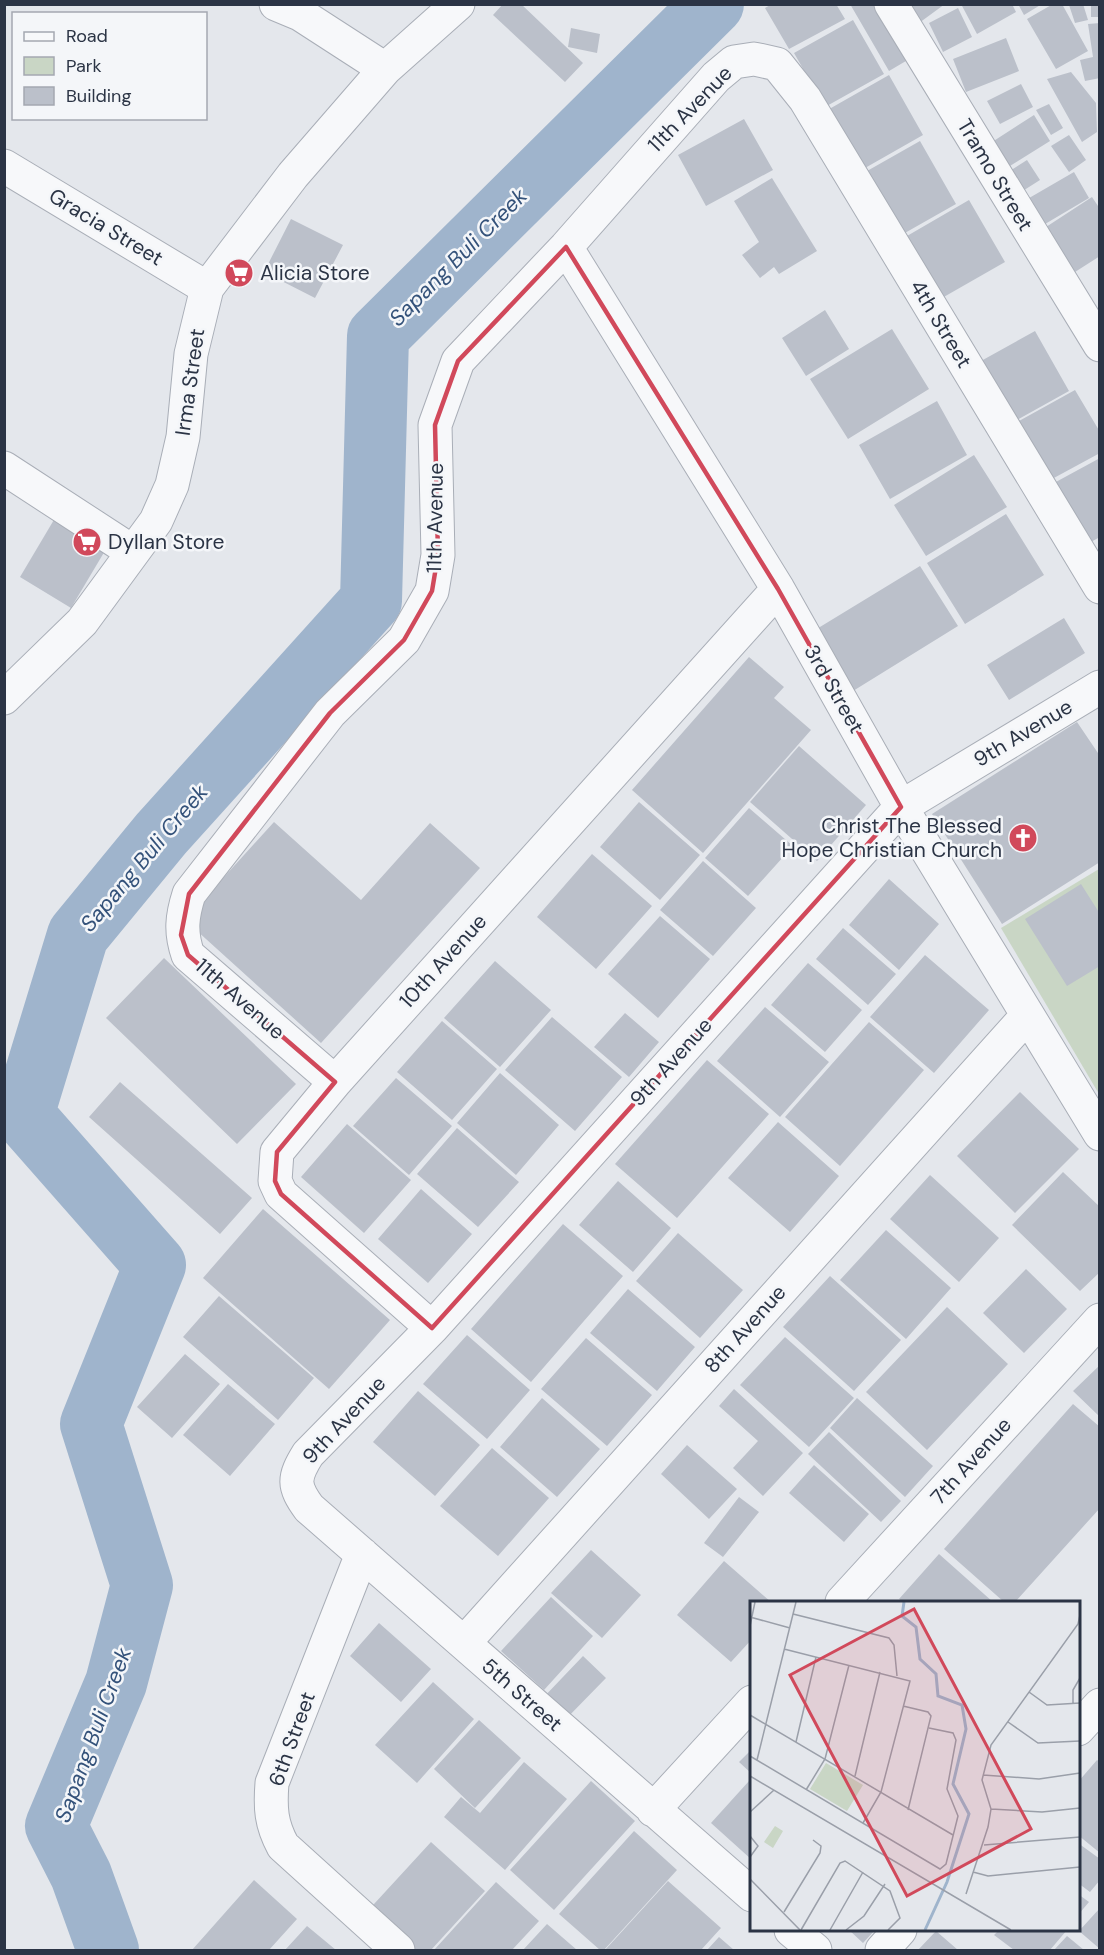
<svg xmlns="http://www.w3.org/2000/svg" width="1104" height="1955" font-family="'DM Sans',sans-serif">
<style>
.green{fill:#c9d6c5}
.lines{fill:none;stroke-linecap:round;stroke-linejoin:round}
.river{stroke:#9fb4cc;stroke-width:62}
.building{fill:#bbc0ca}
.street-casing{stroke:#a9aeb7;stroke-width:35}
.street{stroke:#f7f8fa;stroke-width:33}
.marked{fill:none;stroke:#d1495b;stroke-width:4.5;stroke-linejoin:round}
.labels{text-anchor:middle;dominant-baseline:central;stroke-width:5;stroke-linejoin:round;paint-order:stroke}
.street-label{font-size:21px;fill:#2b3445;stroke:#f4f6f9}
.poi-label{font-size:21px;fill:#2b3445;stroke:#f4f6f9;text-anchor:start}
.water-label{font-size:22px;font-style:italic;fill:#34527a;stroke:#f4f6f9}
.inset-river{fill:none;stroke:#9fb4cc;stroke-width:3}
.inset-road{fill:none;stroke:#9a9fa9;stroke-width:1.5}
.view{fill:#d1495b;fill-opacity:0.15;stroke:#d1495b;stroke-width:3}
.inset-edge{fill:none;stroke:#2b3445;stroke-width:3}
</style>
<rect width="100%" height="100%" fill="#e4e7ec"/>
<path class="green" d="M1099,869V1094L1001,928Z"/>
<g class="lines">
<path class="river" d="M108,1950L81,1875L56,1826L116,1683L142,1585L91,1424L155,1265L23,1115L78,935L161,834L371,601L378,336L713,4"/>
</g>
<path class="building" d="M503,4H521L583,63L565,82L493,15Z
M772,4H836L845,19L789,49L765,8Z
M850,4H879L911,58L889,71Z
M907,4H945L919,23Z
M961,4H1012L1016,12L977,34Z
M1018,4H1042L1024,15Z
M1053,4H1062L1088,51L1056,69L1027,19Z
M1083,4L1088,20L1075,23L1069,5Z
M1091,4H1100V17H1091Z
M958,8L972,37L943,52L929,23Z
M853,20L884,74L825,107L794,53Z
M1100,23V78L1085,81L1080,60L1093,57L1088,24Z
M571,28L600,34L597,53L568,47Z
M1006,38L1019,71L966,92L953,59Z
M1071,72L1096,103L1097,132L1082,142L1047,79Z
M889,75L923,135L858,172L824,112Z
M1021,84L1033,107L1000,124L987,101Z
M1049,104L1063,128L1051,135L1036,110Z
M1034,115L1050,141L1005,169L989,144Z
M744,119L773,170L706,206L678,155Z
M1069,135L1086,160L1069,172L1051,146Z
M920,141L956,204L896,238L860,175Z
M1027,160L1040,180L1015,196L1002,176Z
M1074,172L1089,198L1040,227L1024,201Z
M772,178L817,251L779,274L774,267L760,278L742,255L759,242L734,201Z
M1092,197L1100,209V256L1075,272L1046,227Z
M969,200L1005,262L942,298L907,236Z
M291,219L343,245L315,298L264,272Z
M825,310L849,349L806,376L782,338Z
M892,329L929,389L848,439L810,379Z
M1035,331L1069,391L1015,421L981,361Z
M1075,390L1100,432V453L1052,479L1019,421Z
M937,401L967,455L890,499L859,445Z
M974,455L1007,507L926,556L894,505Z
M1100,458V537L1087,544L1054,483Z
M58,513L109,544L71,608L20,577Z
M1006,514L1044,575L965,624L927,563Z
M920,566L958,626L853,691L815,630Z
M1064,618L1085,653L1009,700L987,665Z
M749,657L784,687L774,698L811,730L703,853L632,790Z
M1077,722L1100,756V862L1002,924L932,814Z
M799,746L866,805L817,861L750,802Z
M639,802L700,855L660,900L600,847Z
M749,808L793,846L748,896L705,858Z
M274,822L361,900L430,823L480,868L321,1043L185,920Z
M592,854L652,906L596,969L537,917Z
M703,861L756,908L713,956L660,910Z
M889,879L939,924L899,970L849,925Z
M1081,884L1100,914V966L1067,986L1025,919Z
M660,916L710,959L658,1018L608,974Z
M843,928L896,974L868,1005L816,959Z
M925,955L989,1010L934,1073L870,1017Z
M164,958L296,1084L237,1144L106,1018Z
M495,961L551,1010L500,1067L444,1018Z
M808,963L862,1010L825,1052L771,1005Z
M765,1007L829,1062L780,1117L717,1061Z
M625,1013L659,1042L629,1077L594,1047Z
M552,1017L622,1077L575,1131L505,1070Z
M442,1021L497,1069L452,1120L397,1072Z
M869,1022L924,1070L840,1166L785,1117Z
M707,1060L769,1114L677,1218L615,1164Z
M500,1073L559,1125L516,1175L457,1123Z
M396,1078L452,1126L409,1175L353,1126Z
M120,1082L252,1198L220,1234L89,1117Z
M1020,1092L1079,1149L1015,1213L957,1156Z
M778,1122L839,1176L790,1232L728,1178Z
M347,1124L411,1180L364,1233L301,1177Z
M457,1128L519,1182L478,1227L417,1174Z
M1063,1172L1100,1207V1272L1080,1291L1012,1225Z
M930,1175L999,1238L959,1282L890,1219Z
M618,1181L671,1228L633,1272L579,1225Z
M421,1189L472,1234L428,1283L378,1239Z
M263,1209L390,1320L329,1389L203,1278Z
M563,1224L623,1276L531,1382L471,1329Z
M886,1230L951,1288L906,1339L840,1280Z
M678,1233L743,1290L700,1338L636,1281Z
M1026,1269L1067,1309L1024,1353L983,1313Z
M830,1276L901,1340L854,1391L783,1327Z
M628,1289L695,1347L657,1391L590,1333Z
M219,1296L314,1378L278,1420L183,1337Z
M947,1307L1008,1364L927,1450L866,1392Z
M467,1335L530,1390L487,1439L423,1384Z
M785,1337L854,1398L809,1447L740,1385Z
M586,1338L652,1395L607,1446L541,1389Z
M185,1354L220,1384L172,1438L137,1407Z
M1100,1365V1417L1073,1391Z
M228,1384L275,1424L230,1476L183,1435Z
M734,1389L803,1453L763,1496L733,1468L758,1441L719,1406Z
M418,1391L480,1445L435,1496L373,1442Z
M542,1398L600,1449L557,1497L500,1447Z
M857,1398L933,1466L905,1497L830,1428Z
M1073,1404L1100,1427V1508L1015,1602H1004L944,1549Z
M829,1432L901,1501L881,1522L808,1454Z
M687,1445L737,1489L709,1519L661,1474Z
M492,1448L549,1498L498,1556L440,1506Z
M814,1465L869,1514L844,1542L789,1493Z
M739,1497L759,1512L723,1557L704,1543Z
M591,1550L641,1595L602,1638L551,1593Z
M939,1554L993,1602H903L899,1599Z
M724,1561L771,1602H752V1639L731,1662L677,1615Z
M551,1597L593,1636L544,1690L501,1651Z
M379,1623L431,1669L401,1702L350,1656Z
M583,1656L606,1678L564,1721L541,1700Z
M433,1682L474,1719L417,1783L375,1745Z
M479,1720L521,1758L475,1808L434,1769Z
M752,1749V1774L739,1762Z
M1097,1760L1100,1762V1853L1078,1835V1782Z
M524,1762L567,1799L505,1870L444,1817L461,1797L480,1813Z
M591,1781L635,1821L554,1910L510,1870Z
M749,1781L752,1784V1860L711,1823Z
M634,1831L677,1870L604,1950H600L559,1914Z
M431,1842L485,1891L431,1950H402L363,1916Z
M1078,1843L1100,1859V1880L1090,1892L1078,1883Z
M254,1880L297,1919L269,1950H192Z
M668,1881L721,1928L701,1950H605Z
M496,1882L539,1921L512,1950H434Z
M1078,1894L1089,1902L1078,1915Z
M1100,1908V1949L1079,1931Z
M547,1924L577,1950H523Z
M307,1926L336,1950H285Z
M849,1930H875L863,1943Z
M999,1930H1067L1050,1950H1014L994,1935Z
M936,1931L958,1950H918Z
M1067,1936L1084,1950H1054Z
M719,1937L734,1950H707Z"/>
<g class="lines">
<g class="street-casing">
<path id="street" d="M276,4L300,14L385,69
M891,4L1100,345
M4,166L207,288
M566,247L778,589L901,807L1100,1134
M4,468L133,552
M4,698L82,622L156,521L172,485L183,437L191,354L207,288L293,175L385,69L458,4
M335,1082L188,955C180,932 182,916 189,894L330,713L404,640L432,591L438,555L435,425L458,361L566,247L716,77L734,62L754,59L777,64L805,99L1100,587
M432,1328L281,1194L275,1181L277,1152L335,1082L778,589
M362,1554L272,1783C270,1808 271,1824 283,1846L398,1950
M842,1602L1100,1320
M464,1643L1027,1016
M1078,1729L1100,1705
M653,1810L752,1702
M752,1895L309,1508C293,1486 293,1478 308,1454L432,1328L901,807L1100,687
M791,1930L815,1950
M882,1950L900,1930"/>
</g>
<use href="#street" class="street"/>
</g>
<path class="marked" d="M566,247L778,589L901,807L432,1328L281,1194L275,1181L277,1152L335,1082L188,955L181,935L189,894L330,713L404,640L432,591L438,555L435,425L458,361Z"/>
<defs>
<g id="supermarket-disc" transform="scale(1.5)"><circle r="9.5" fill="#d1495b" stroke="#f4f6f9"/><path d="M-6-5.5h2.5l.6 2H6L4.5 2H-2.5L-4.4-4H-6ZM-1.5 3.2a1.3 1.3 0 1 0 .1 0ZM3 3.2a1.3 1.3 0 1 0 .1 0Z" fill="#fff"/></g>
<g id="church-disc" transform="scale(1.5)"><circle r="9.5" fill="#d1495b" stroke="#f4f6f9"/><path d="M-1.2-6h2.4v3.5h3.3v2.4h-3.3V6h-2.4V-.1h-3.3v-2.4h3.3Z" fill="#fff"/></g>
</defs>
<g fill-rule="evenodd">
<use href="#supermarket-disc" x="239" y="273"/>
<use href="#supermarket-disc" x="87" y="542"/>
<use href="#church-disc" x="1023" y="838"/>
</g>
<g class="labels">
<g class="street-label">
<text transform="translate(690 109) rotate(-46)">11th Avenue</text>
<text transform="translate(995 175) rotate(59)">Tramo Street</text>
<text transform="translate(106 227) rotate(31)">Gracia Street</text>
<text transform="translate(941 324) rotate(59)">4th Street</text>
<text transform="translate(190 382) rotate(-82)">Irma Street</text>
<text transform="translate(435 518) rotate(-89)">11th Avenue</text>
<text transform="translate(834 689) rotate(60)">3rd Street</text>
<text transform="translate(1023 733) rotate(-31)">9th Avenue</text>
<text transform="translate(443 961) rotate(-48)">10th Avenue</text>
<text transform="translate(240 999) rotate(41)">11th Avenue</text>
<text transform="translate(671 1062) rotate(-48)">9th Avenue</text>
<text transform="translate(745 1329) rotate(-48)">8th Avenue</text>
<text transform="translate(344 1420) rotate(-47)">9th Avenue</text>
<text transform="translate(971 1461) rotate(-48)">7th Avenue</text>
<text transform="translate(522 1695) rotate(41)">5th Street</text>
<text transform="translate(292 1739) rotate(-70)">6th Street</text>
</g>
<g class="poi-label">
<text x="260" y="273">Alicia Store</text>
<text x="108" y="542">Dyllan Store</text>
<text x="1002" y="826" text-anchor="end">Christ The Blessed<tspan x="1002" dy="24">Hope Christian Church</tspan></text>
</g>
<g class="water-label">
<text transform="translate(458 257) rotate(-45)">Sapang Buli Creek</text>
<text transform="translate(144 858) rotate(-50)">Sapang Buli Creek</text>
<text transform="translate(93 1735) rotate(-70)">Sapang Buli Creek</text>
</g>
</g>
<g transform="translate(750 1601)">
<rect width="330" height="330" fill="#e4e7ec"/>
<path d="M76,162L113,184L97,210L60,188ZM25,225L33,230L23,247L14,241Z" fill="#c9d6c5"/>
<path class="inset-river" d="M154,1L152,15L166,26L170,58L186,73L188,95L212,104L216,128L203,183L219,213L197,281L175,329"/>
<path class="inset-road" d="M43,13L139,37L144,44L147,75M0,16L40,27M0,25L5,1M34,48L160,80L131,191L113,222M279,91L297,104L330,102M323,103V89L330,77M153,105L178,111L181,115L158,209M0,114L203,234M258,121L288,142L330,140M46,141L66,56M0,155L190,268L196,263L208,215L197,188L206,139L203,132L179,127M7,159L46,1M233,174L289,178L330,172M0,175L261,329M105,175L130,71M56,189L75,158L99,64M241,208L292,211L330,207M0,211L24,189M0,235L8,245L0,256M234,244L330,236M223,271L238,275L330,266M0,278L50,329M216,293L238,226L241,208L232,179L241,144L328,23L330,14M34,311L70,252L71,245L63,239M51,329L90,262L95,260L140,290L150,317L138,329M80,329L113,271M96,329L114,315L135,283"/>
<path class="view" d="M164,8L281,228L157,295L40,74Z"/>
<rect width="330" height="330" class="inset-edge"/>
</g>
<rect width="1104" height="1955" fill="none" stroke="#2b3445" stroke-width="12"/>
<rect x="12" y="12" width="195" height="108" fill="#f4f6f9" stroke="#a4a8b1" stroke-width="1.5"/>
<rect x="24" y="32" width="30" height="9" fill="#f7f8fa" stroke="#a4a8b1" stroke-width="1.5"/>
<text x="66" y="42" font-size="18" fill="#2b3445">Road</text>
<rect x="24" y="57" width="30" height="18" fill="#c9d6c5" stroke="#a4a8b1" stroke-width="1.5"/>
<text x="66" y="72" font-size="18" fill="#2b3445">Park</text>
<rect x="24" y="87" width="30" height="18" fill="#bbc0ca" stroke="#a4a8b1" stroke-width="1.5"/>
<text x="66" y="102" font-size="18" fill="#2b3445">Building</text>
</svg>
